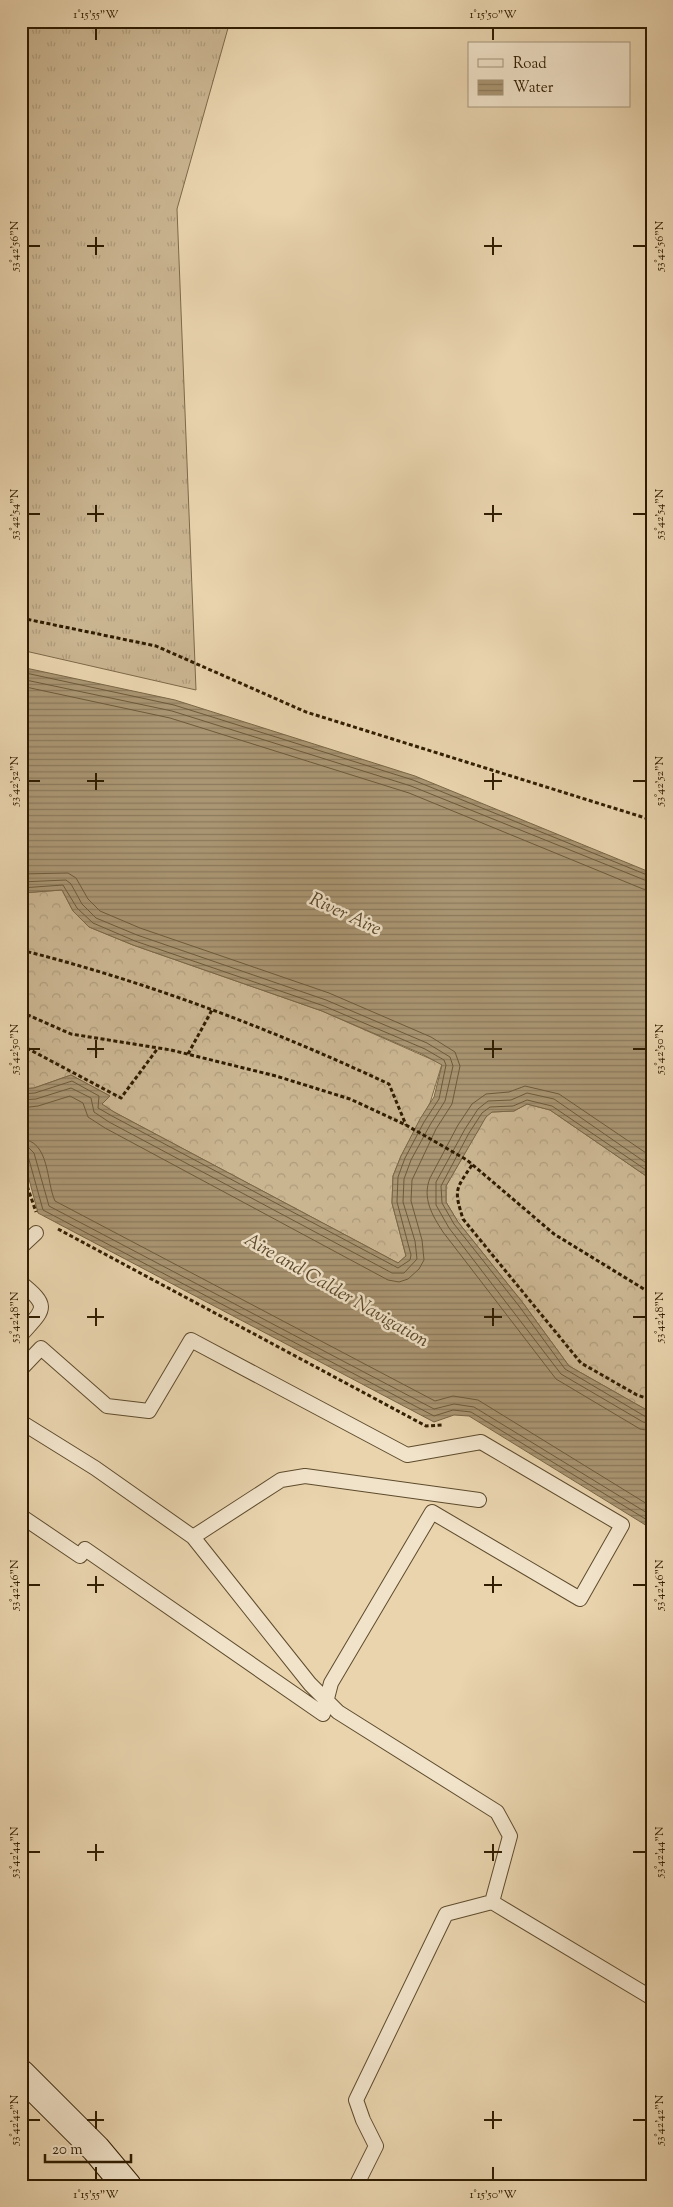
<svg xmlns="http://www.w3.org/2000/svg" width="673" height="2207" font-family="'Sorts Mill Goudy',serif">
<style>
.grass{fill:url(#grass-tufts);stroke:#7d6949}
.forest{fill:url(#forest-crowns);stroke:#7d6949}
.water{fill:url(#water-rules);stroke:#796645}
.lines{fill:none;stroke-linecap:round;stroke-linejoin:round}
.shore{stroke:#6d5a3a;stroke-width:1}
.lane-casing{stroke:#5e4b2c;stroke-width:16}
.secondary-casing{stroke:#301d01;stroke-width:30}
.path{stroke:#301d01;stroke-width:3;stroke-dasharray:4 2.5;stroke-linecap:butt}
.lane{stroke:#f1e3ca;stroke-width:14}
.secondary{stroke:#f1e3ca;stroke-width:28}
.ticks{fill:none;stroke:#301d01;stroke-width:2}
.labels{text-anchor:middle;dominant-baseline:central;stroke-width:5;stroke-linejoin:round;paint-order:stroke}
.water-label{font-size:19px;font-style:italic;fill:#5b4729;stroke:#f1e3ca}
.neatline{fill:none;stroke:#301d01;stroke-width:2}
.ticks-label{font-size:12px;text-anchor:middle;fill:#301d01}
</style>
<defs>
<pattern id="grass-tufts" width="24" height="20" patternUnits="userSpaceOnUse" patternTransform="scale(1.25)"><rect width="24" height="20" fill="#cab591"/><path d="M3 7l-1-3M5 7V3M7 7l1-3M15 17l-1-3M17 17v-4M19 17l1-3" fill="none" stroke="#ae9b7b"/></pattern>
<pattern id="forest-crowns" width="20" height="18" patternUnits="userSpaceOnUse" patternTransform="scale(1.25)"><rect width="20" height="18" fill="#cab591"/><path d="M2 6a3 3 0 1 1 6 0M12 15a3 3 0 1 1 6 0" fill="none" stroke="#ae9b7b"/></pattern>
<pattern id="water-rules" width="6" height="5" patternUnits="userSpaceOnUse" patternTransform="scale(1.25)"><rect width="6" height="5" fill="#aa9673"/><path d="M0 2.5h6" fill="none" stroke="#8b7a5c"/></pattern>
</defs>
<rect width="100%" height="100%" fill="#e9d4ae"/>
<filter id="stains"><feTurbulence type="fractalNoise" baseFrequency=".004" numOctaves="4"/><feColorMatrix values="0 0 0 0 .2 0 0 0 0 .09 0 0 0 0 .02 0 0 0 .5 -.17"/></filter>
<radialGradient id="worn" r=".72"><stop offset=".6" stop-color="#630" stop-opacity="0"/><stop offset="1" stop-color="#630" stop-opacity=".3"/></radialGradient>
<path class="grass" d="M21,21H230L177,209L196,690L21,650Z"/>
<path class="forest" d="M62,890L73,911L89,927L133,945L322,1011L442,1064L430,1103L401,1156L393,1176L392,1203L406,1256L398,1263L114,1112L101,1104L110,1096L71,1075L34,1088L21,1089V893Z
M527,1104L550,1110L652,1180V1413L569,1366L523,1303L458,1222L446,1202V1186L486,1116L492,1112L514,1111Z"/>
<path class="water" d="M21,667L175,700L415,776L652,873V1180L550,1110L527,1104L514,1111L492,1112L486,1117L446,1186V1202L458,1222L523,1303L569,1366L652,1413V1529L469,1416L454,1415L434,1422L38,1213L21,1149V1089L34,1088L71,1075L110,1096L102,1104L114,1112L398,1263L406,1256L392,1203L393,1176L401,1156L420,1119L434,1097L442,1065L422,1054L322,1011L133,945L89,927L73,911L62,890L21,893Z"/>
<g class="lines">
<path class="shore" d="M21,672L174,705L413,780L652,877
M21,679L172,711L411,786L652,883
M21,686L170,718L409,793L643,889L652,891
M21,874L68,873L76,878L88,899L100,911L140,928L329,993L431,1037L455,1052L460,1066L452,1104L436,1129L412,1180L411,1201L422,1240L424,1260L419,1269L408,1279L399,1282L388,1280L105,1128L88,1117L83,1103L70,1096L38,1106L21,1108
M21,882L66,880L71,884L82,904L96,918L137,935L326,1000L427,1043L450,1057L453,1066L445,1101L430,1125L411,1160L404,1179L403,1202L415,1241L417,1259L404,1273H392L109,1122L94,1112L91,1098L71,1088L36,1099L21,1100
M21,888L63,885L77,908L93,923L135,941L324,1006L425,1049L444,1060L446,1065L439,1099L424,1122L405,1158L398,1177L397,1202L411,1255L410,1260L398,1268L112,1116L98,1108L99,1096L72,1081L35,1093L21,1094
M21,1139C50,1140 46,1182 55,1201L435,1401L453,1396L478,1400L652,1507
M21,1146L29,1148L34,1153L49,1206L434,1409L454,1404L474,1407L652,1516
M21,1152L28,1156L43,1210L434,1416L453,1410L471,1412L652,1523
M652,1157L559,1094L525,1086L509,1092L486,1094L472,1104L458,1125L430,1178C422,1198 432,1215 443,1232L556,1379L640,1429L652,1431
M652,1167L554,1099L527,1093L511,1100L488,1101L478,1109L465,1129L436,1182V1205L449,1228L561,1374L643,1422L652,1424
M652,1174L552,1106L527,1100L513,1106L490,1107L482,1113L469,1133L441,1186L442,1203L454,1224L519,1306L565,1369L646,1417H652"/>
<g class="lane-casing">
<path id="lane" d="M21,1247L36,1233
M21,1283C51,1307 44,1309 21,1335
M21,1369L41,1348L107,1406L149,1411L191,1340L407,1455L481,1442L622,1525L580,1599L432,1512L331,1683L323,1714L85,1549L80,1556L21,1516
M21,1422L95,1468L193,1537L310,1684L338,1712L497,1812L510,1836L492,1902
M193,1537L281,1480L305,1476L479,1500
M356,2186L376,2146L363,2120L356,2100L446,1914L492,1902L652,1998"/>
</g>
<g class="secondary-casing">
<path id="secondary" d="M21,2074L96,2149L127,2186"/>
</g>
<path class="path" d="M21,618L156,646L306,712L652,820
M21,950C148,982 271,1029 389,1084L406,1125
M21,1012L71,1034L171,1050L276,1076L350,1099L406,1125L467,1160L554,1234L652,1294
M21,1045L121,1098L158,1048
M188,1054L212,1010
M472,1165C455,1190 454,1190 463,1219L581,1363L637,1395L652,1400
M21,1168L36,1212
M58,1229L426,1426L442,1425"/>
<use href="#lane" class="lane"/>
<use href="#secondary" class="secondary"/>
</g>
<path class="ticks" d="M96,28V40M493,28V40M96,237V255M493,237V255M28,246H40M87,246H104M484,246H502M633,246H646M96,505V522M493,505V522M28,514H40M87,514H104M484,514H502M633,514H646M96,773V790M493,773V790M28,781H40M87,781H104M484,781H502M633,781H646M96,1040V1058M493,1040V1058M28,1049H40M87,1049H104M484,1049H502M633,1049H646M96,1308V1326M493,1308V1326M28,1317H40M87,1317H104M484,1317H502M633,1317H646M96,1576V1593M493,1576V1593M28,1585H40M87,1585H104M484,1585H502M633,1585H646M96,1844V1861M493,1844V1861M28,1852H40M87,1852H104M484,1852H502M633,1852H646M96,2111V2129M493,2111V2129M28,2120H40M87,2120H104M484,2120H502M633,2120H646M96,2167V2180M493,2167V2180"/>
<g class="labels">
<g class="water-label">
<text transform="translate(345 915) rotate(25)">River Aire</text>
<text transform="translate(336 1291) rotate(30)">Aire and Calder Navigation</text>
</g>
</g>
<rect width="673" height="2207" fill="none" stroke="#e9d4ae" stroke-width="55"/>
<rect x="468" y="42" width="162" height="65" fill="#f1e3ca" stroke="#a4947a"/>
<rect x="478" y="59" width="25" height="8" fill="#f1e3ca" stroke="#a4947a"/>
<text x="513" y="68" font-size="15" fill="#301d01">Road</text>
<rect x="478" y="80" width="25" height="15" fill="url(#water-rules)" stroke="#a4947a"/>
<text x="513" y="92" font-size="15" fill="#301d01">Water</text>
<path d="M45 2154v8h86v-8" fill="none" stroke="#301d01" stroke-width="2.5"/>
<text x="52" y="2154" font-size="15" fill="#301d01" stroke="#f1e3ca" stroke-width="4" paint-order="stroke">20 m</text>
<rect x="28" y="28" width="618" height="2152" class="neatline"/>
<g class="ticks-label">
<text x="96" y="18">1°15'55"W</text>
<text x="493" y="18">1°15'50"W</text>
<text transform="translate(14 246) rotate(-90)" y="4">53°42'56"N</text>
<text transform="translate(659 246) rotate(-90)" y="4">53°42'56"N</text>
<text transform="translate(14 514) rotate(-90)" y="4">53°42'54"N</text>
<text transform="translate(659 514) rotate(-90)" y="4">53°42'54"N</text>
<text transform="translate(14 781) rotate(-90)" y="4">53°42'52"N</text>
<text transform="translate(659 781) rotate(-90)" y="4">53°42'52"N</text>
<text transform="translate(14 1049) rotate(-90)" y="4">53°42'50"N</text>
<text transform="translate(659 1049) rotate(-90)" y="4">53°42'50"N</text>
<text transform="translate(14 1317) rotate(-90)" y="4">53°42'48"N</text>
<text transform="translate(659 1317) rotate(-90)" y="4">53°42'48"N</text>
<text transform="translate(14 1585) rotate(-90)" y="4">53°42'46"N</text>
<text transform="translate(659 1585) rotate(-90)" y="4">53°42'46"N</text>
<text transform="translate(14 1852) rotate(-90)" y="4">53°42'44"N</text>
<text transform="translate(659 1852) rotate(-90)" y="4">53°42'44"N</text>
<text transform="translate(14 2120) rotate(-90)" y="4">53°42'42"N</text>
<text transform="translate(659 2120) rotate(-90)" y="4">53°42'42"N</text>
<text x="96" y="2198">1°15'55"W</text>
<text x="493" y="2198">1°15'50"W</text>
</g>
<rect width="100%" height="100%" filter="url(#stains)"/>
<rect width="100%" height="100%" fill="url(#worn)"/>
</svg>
